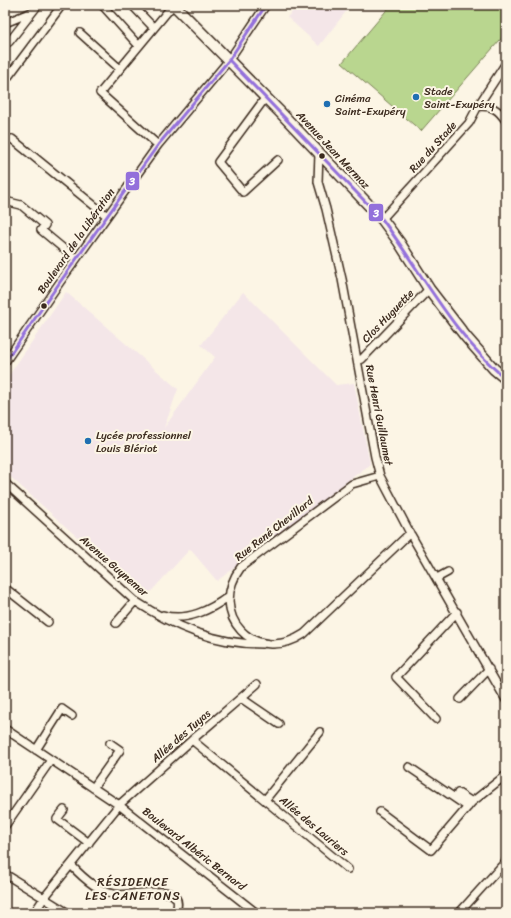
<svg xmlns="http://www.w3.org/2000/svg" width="511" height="918" font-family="Sriracha,sans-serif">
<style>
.built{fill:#f4e6e8}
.green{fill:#b9d68f;stroke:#7a8056}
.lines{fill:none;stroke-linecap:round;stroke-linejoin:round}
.street-casing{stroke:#3b2a1e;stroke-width:10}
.secondary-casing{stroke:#3b2a1e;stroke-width:13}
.street{stroke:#fcf5e5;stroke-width:7}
.secondary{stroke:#fcf5e5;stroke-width:10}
.bus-1-casing{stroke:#fcf5e5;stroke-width:6}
.bus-1{stroke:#9370db;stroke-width:3}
.poi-dot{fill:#1f6fb2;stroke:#fcf5e5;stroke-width:1.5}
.bus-dot{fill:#3b2a1e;stroke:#fcf5e5;stroke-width:1.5}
.labels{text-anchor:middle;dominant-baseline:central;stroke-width:4;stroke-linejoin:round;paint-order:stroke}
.poi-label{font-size:11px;fill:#3b2a1e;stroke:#fcf5e5;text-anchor:start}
.street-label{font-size:11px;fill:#3b2a1e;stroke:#fcf5e5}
.neighbourhood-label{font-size:12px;letter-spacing:1px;fill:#3b2a1e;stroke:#fcf5e5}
.line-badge{stroke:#fcf5e5;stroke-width:1.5}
.badge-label{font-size:11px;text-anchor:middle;font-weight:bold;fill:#fff}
</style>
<rect width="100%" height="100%" fill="#fcf5e5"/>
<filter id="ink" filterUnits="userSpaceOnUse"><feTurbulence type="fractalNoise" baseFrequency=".025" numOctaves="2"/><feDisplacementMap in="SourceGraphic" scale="8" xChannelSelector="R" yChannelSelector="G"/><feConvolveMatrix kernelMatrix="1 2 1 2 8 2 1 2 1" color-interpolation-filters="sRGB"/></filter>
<g filter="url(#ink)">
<path class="built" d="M299,5H351L319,46L287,17Z
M66,292L178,389L164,428L215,357L201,345L243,292L336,385L354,383L370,464L217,581L190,549L145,598L5,472V381Z"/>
<path class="green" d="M391,5H506V33L421,131L342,63Z"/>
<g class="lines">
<g class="street-casing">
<path id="street" d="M102,5L139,46
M132,5L154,28
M5,23L32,12
M80,33L120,69
M9,42L38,5
M5,81L62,5
M266,97L218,162L243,192L278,160
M478,106C493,106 498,109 506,121
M12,139L107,216
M158,145L100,93L173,5
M319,153L318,182L326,209L342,279L375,457L380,476L410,533L506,700
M5,201L21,205L45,225L41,230L76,259
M382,219L469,123L478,106L506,63
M362,359L429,289
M5,362L60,282L158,145L229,60L266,5
M380,476L352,484L241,567C206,615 255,666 304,634L410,533
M5,483L135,601C175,627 214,644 262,644
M437,578L448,572
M5,588L48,622
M163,615C186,622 211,610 229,596
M116,623L135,601
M241,698L279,724
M460,699L489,669
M436,719L396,677L457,612
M5,729L119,805L254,911
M192,740L348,869
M36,750L62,709L72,716
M409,767L468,807
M93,788L120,750L110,743
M458,793L472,802
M265,800L320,732
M64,810L57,819L89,843
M380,812L431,850L472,802L506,775
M5,826L51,760
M71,865C82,877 97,891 114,894C129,898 167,884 176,898C179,902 177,908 176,913
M5,874L68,913
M34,913L44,898L119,805L192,740L257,684
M459,913L506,861"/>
</g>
<g class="secondary-casing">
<path id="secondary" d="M174,5L280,112L382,219L399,242L429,289L466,337L494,369L506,379"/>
</g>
<use href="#street" class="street"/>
<use href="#secondary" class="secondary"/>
<g class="bus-1-casing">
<path id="bus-1" d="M229,60L382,219C422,273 454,336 506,379
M5,362L60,282L158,145L229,60L266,5"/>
</g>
<use href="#bus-1" class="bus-1"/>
</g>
</g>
<g class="poi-dot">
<circle cx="416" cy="97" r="4"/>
<circle cx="327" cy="104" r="4"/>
<circle cx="88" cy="441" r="4"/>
</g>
<g class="bus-dot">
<circle cx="322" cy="156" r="3.5"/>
<circle cx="44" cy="306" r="3.5"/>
</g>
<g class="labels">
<g class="poi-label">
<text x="424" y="91">Stade<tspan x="424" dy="13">Saint-Exupéry</tspan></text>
<text x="335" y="98">Cinéma<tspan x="335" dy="13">Saint-Exupéry</tspan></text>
<text x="96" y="435">Lycée professionnel<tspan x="96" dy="13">Louis Blériot</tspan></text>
</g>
<g class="street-label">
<text transform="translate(433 147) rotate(-48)">Rue du Stade</text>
<text transform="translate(333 150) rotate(47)">Avenue Jean Mermoz</text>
<text transform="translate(76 241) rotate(-55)">Boulevard de la Libération</text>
<text transform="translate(388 316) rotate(-46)">Clos Huguette</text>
<text transform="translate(379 415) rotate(79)">Rue Henri Guillaumet</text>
<text transform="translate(274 529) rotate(-38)">Rue René Chevillard</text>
<text transform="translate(114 566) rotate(41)">Avenue Guynemer</text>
<text transform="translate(181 736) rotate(-41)">Allée des Tuyas</text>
<text transform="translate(314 826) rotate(40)">Allée des Lauriers</text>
<text transform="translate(194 849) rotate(38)">Boulevard Albéric Bernard</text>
</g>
<g class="neighbourhood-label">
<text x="133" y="882">RÉSIDENCE<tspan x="133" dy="14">LES CANETONS</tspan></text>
</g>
</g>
<g class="line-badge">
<rect x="125" y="171" width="15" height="20" rx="4" fill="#9370db"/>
<rect x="368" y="203" width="16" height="19" rx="4" fill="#9370db"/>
</g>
<g class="badge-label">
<text x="132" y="185">3</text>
<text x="376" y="217">3</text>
</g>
<rect width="511" height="918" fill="none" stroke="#fcf5e5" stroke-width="20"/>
<rect x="10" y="10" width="491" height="898" fill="none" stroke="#3b2a1e" stroke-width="1.5" filter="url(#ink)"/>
</svg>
